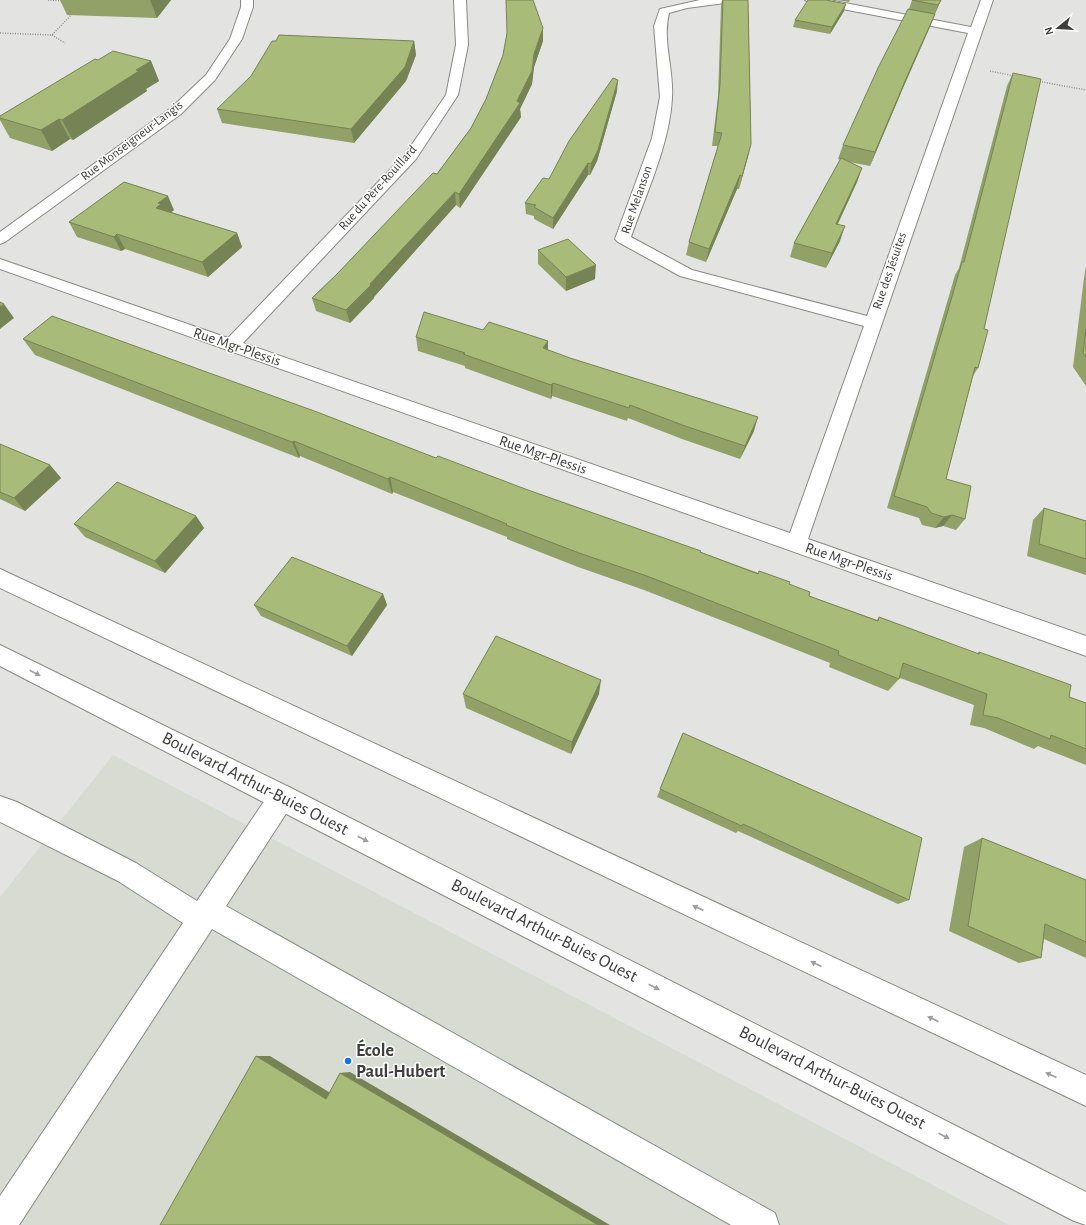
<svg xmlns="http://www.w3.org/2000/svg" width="1086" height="1225" font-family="'Alegreya Sans',sans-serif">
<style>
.built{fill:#d8dbd1}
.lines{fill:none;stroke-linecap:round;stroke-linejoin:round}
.service-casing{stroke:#888986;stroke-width:2}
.minor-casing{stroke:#888986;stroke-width:2}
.tertiary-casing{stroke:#888986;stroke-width:2}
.path{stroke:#8e8f8d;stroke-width:1.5;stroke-dasharray:1 1.5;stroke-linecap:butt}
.service{fill:#fff;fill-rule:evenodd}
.minor{fill:#fff;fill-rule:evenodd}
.tertiary{fill:#fff;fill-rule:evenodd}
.wall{fill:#91a167}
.shaded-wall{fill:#768354}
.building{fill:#a9bb78;stroke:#768354}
.oneway{fill:#9e9e9e}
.poi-dot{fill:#1374dd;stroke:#fff;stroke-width:1.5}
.labels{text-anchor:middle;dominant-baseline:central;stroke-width:3;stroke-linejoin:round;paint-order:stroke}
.far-street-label{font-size:13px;fill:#3d3d3c;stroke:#fff}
.street-label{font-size:15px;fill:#3d3d3c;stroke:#fff}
.near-street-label{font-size:18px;fill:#3d3d3c;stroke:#fff}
.near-poi-label{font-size:18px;font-weight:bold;fill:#3d3d3c;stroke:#fff;text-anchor:start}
</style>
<rect width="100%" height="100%" fill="#e3e4e1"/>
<path class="built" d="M113,755L1009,1225H0V897Z"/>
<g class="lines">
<g class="service-casing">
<path id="service" d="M282,785L291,788L295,797L291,806L226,906L775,1213L779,1225H731L212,929L19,1225H0V1196L183,923L118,881L0,822V796L17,802L136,863L197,901L273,788Z"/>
</g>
<g class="minor-casing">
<path id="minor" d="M241,0H253V7L242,39L215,80L181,114L5,242L0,244V232L171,108L206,75L230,39L241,7Z
M454,0H466L468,45L458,95L416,159L243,343L790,533L864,326L680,276L618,242L615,239L652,138L660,97L654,26L660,9L700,0H731L725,3L687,8L669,13C662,41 674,69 672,98C670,143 646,194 631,237L692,270L867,316L968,33L811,3L805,0H829L971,27L981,0H993L808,539L1086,636V656L0,269V259L228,338L406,153L446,95L456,45Z"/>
</g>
<g class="tertiary-casing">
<path id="tertiary" d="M0,569L1086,1075V1106L0,588Z
M0,645L291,788L1086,1192V1225L1074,1221L0,666Z"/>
</g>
<path class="path" d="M48,0L64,1
M0,33L52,35L73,13
M52,35L65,43
M990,71L1015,76
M1037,81L1086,90"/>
<use href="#service" class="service"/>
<use href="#minor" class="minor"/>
<use href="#tertiary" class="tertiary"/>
</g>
<path class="wall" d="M60,0H171L157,18L67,15Z
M722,0H748L751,144L739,189H737L706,262L686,255L689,242L718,146H712L718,97L721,5Z
M837,0H850L849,2Z
M912,0H941L903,88L870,166L849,162L862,168L857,182L838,224L840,241L826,268L790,257L794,243L840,160L838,159L843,145L909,9Z
M844,11L830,34L793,27L795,20Z
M414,41L416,55L406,81L354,143L222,123L217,109Z
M543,41L534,67L532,84L520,109L521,117L460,208L456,205L374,297V298L350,323L316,311L312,298L337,274L437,174L471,128L486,99L503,55Z
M98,60L151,61L159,81L146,89L147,91L73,140L70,139L52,151L10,138L0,120V116Z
M1013,73L984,329L978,368L973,376L946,479L965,519L956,530L943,526L935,528L922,525L919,518L887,508L955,275L959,268L1007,86Z
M617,91L597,161L590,175H588L553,229L534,219V216L526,214L525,203L549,179Z
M174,210L171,212L237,233L242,247L208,277L125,249L121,251L77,237L69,222Z
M538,250L595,279L566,291L538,264Z
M1086,266V386L1073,367L1084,278Z
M483,330L548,341V350L754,431L740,459L682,439L628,418L627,421L552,396L551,399L465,368V366L418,351L416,337Z
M23,339L436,458L528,490L789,584L809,596L877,620L879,617L977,654L979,652L1069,697L1086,703V765L1038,746L1034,749L984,728L970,725L974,705L900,678L899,679L888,691L829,667L830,663L644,590L578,567L507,539V537L393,492L392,494L300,456L299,458L35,355Z
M0,444L50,465L61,478L25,511L0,499Z
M1044,508L1086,521V575L1027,556L1033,520Z
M196,516L204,528L165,573L85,537L74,524Z
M383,594L387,605L352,656L261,616L254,605Z
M463,694H599L571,754L466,708Z
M679,742L909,900L898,904L738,831L736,833L657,797Z
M982,838L1086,880V958L1044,939L1041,958L1019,963L949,931L964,847Z"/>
<path class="shaded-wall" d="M150,0H171L157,18Z
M941,0L933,18L938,5Z
M846,4L844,11L830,34L832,27Z
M935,14L930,27L903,88L870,166L875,152L908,74Z
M543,28V41L534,67L532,84L520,109L521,117L460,208L459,194L517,101Z
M414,41L416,55L406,81L354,143L351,129Z
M151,61L159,81L146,89L147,91L73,140L62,120Z
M618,80L617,91L597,161L590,175L591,164Z
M59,119L70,139L52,151L41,130Z
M751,144L748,157L739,189L742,176Z
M588,163V175L553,229V218Z
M862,168L857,182L831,238L836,224Z
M740,175L737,189L706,262L709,249Z
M455,192L456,205L374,297V298L350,323L346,310Z
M168,196L174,210L167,216L156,208L158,203Z
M845,226L840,241L826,268L832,253Z
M237,233L242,247L208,277L202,262Z
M117,234L125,249L121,251L114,237Z
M596,265L595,279L566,291V277Z
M4,304L14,318L0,329V307Z
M548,341V355L543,348Z
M553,383L552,396L551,399V385Z
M758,417L754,431L740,459L745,446Z
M294,441L300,456L299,458L292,442Z
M50,465L61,478L25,511L14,498Z
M390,477L393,492L392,494L388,479Z
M952,515L943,526L935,528L944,517Z
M196,516L204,528L165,573L155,561Z
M383,594L387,605L352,656L347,646Z
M601,680L599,694L571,754L572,742Z
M256,1056H270L337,1097L326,1099Z
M350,1072L610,1225H598L340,1073Z"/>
<path class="building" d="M506,0H533L543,28L534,54L532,71L517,101L520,103L459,194L455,192L370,284L371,285L346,310L312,298L337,274L433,173L437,174L471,128L486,99L503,55L507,33Z
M723,0H748L751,144L742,176L740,175L709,249L689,242L722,133L715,132L720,84Z
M808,0H826L846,4L832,27L795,20Z
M912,0H941L938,5Z
M908,9L935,14L908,74L875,152L843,145L878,68Z
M279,35L414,41L405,67L351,129L217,109L251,76L272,41H276Z
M113,51L151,61L136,70L139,71L62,120L59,119L41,130L0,118V116L95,59L98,60Z
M1013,73L1041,79L984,329L988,330L978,368L975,367L946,479L971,486L965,519L952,515L944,517L931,513L927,507L894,496L962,262H964Z
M613,78L618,80L598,150L591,164L588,163L553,218L534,207L536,205L525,203L543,178L549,179L569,141Z
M841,158L862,168L836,224L845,226L832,253L794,243Z
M124,182L168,196L158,203L161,204L156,208L237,233L202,262L117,234L114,237L69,222Z
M568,239L596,265L566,277L538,250Z
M0,302L4,304L0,307Z
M424,312L483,330L489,322L548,341L543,348L570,358L758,417L745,446L685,426L630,405L629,408L553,383L551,385L463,354L465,353L416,337Z
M52,316L317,412L436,458L438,456L528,490L701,551L700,552L758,574L759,571L790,582L789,584L810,592L809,596L878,621L879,617L979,654V652L1071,685L1069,697L1086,703V749L1051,735L1050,739L998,718L983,715L987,694L903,663L899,679L838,655L839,651L647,576L579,553L506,525L507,524L390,477L388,479L294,441L292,442L23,339Z
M1086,329V357L1083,353Z
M0,444L50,465L14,498L0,492Z
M117,482L196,516L155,561L74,524Z
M1044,508L1086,521V559L1039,544Z
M292,557L383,594L347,646L254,605Z
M496,636L601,680L572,742L463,694Z
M683,733L922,838L909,900L743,824L742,826L660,789Z
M982,838L1086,880V942L1045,924L1041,958L968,926Z
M256,1056L326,1099L340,1073L598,1225H160Z"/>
<defs><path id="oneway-solid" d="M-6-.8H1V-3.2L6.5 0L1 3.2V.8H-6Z"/></defs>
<g class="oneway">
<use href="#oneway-solid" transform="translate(35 673) rotate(27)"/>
<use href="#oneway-solid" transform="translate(363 839) rotate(27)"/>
<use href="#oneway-solid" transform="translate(698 908) rotate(-155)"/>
<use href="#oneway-solid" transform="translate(816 964) rotate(-155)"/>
<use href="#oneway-solid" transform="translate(654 987) rotate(27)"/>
<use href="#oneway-solid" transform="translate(933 1019) rotate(-155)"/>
<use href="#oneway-solid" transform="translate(1051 1075) rotate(-155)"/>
<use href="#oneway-solid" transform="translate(944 1136) rotate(27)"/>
</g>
<circle class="poi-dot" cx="348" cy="1061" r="4"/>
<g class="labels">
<g class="far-street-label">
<text transform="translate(132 141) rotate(-37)">Rue Monseigneur-Langis</text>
<text transform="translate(378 188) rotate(-48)">Rue du Père-Rouillard</text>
<text transform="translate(637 200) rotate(-71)">Rue Melanson</text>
<text transform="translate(890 271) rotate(-71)">Rue des Jésuites</text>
</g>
<g class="street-label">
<text transform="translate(237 347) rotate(19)">Rue Mgr-Plessis</text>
<text transform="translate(543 455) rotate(19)">Rue Mgr-Plessis</text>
<text transform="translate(849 562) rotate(19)">Rue Mgr-Plessis</text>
</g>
<g class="near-street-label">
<text transform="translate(255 784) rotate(27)">Boulevard Arthur-Buies Ouest</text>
<text transform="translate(544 931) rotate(27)">Boulevard Arthur-Buies Ouest</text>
<text transform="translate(832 1078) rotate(27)">Boulevard Arthur-Buies Ouest</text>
</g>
<g class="near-poi-label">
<text x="356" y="1051">École<tspan x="356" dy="21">Paul-Hubert</tspan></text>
</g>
</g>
<g transform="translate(1058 28) rotate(252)" stroke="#ffffff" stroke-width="3" paint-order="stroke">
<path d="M0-3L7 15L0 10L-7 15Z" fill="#3d3d3c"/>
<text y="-6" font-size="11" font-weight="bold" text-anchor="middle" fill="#3d3d3c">N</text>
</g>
</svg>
